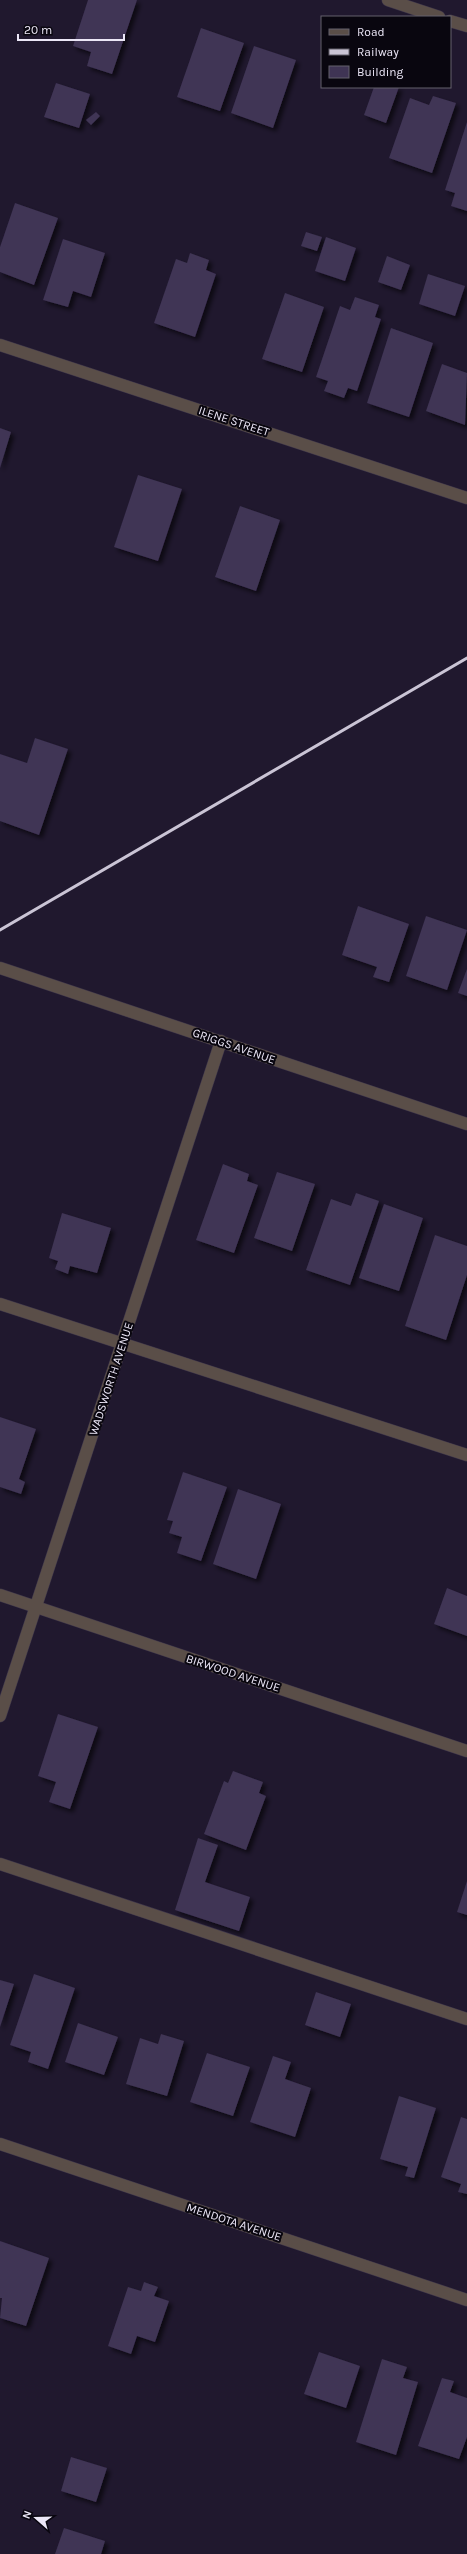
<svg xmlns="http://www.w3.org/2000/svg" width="467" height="2554" font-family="Karla,sans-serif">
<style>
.building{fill:#3f3454;filter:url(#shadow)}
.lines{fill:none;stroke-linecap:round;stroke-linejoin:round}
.minor-casing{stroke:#3d354a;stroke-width:13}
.minor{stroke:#5a4e48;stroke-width:12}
.rail{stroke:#cac4d5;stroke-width:3}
.labels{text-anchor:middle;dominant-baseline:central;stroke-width:4;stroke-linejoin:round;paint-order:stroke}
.street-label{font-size:12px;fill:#ece7f7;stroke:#09060f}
</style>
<defs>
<filter id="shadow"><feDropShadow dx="3.5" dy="3.5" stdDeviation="2" flood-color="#0009"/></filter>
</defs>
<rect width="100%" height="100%" fill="#20182e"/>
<path class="building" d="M88,0H137L112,74L87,66L91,52L73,46Z
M201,28L244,43L220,111L177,97Z
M254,46L296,60L273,128L231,113Z
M56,83L90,94L79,128L44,117Z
M374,87H399L386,123L364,115Z
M433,96L456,103L432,173L389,158L410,98L429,105Z
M96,112L100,116L91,125L86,120Z
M467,122V211L451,206L455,193L445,190Z
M15,203L58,218L34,285L0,272V247Z
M306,232L322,237L317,251L301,246Z
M326,237L356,248L345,281L315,271Z
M63,239L105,253L91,297L73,291L68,307L43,300Z
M190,253L209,260L206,270L216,274L195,337L154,323L176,259L187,263Z
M387,256L410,265L401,290L378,282Z
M428,274L465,286L455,316L419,304Z
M285,293L324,307L302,372L262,359Z
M355,297L379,305L375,317L381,319L357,391L348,388L344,398L324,391L328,381L316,377L340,306L350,310Z
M391,328L433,343L409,417L367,403Z
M442,364L467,373L465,425L426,411Z
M0,428L11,432L0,468Z
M138,475L182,489L158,561L114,547Z
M240,506L280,520L256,591L215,577Z
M35,738L68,749L39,835L0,821V754L27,763Z
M358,906L409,924L389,982L373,977L377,967L342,955Z
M426,916L467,930L447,990L406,976Z
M467,969V996L458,993Z
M223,1164L249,1174L247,1181L258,1185L234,1253L196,1240Z
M277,1172L315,1184L292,1251L254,1238Z
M356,1193L379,1201L350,1285L306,1270L331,1199L351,1206Z
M384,1204L423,1218L399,1291L359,1278Z
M62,1213L111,1228L97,1273L70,1266L68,1274L55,1269L58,1261L49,1258Z
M435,1235L467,1246V1275L446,1340L405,1326Z
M0,1417L36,1429L19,1479L25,1482L21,1494L0,1487Z
M183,1472L227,1487L201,1561L177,1553L182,1537L169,1533L173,1521L167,1520Z
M238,1489L281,1504L256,1579L213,1564Z
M447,1588L467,1596V1636L434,1624Z
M58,1714L98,1727L70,1809L49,1802L56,1782L38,1776Z
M233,1771L263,1782L259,1793L266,1796L246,1850L204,1834L224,1781L228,1783Z
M198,1838L218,1845L205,1882L250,1897L239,1931L175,1910Z
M467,1881V1915L457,1912Z
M34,1974L75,1988L48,2069L28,2062L31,2052L10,2045Z
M0,1980L14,1984L0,2027Z
M316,1992L351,2004L340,2037L305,2025Z
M78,2023L118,2037L104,2075L65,2062Z
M161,2034L184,2041L167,2096L126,2084L140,2038L158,2044Z
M207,2053L250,2067L233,2116L190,2102Z
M273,2056L291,2062L285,2079L311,2088L295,2137L250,2122Z
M399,2096L436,2108L414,2178L405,2176L408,2167L380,2159Z
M461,2117L467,2119V2194L458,2192L461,2184L441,2177Z
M0,2241L49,2258L26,2326L0,2318L2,2298H0Z
M144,2282L158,2287L154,2296L169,2301L155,2342L137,2336L131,2354L108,2346L128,2287L141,2291Z
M319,2352L360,2366L346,2408L304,2394Z
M382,2359L407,2367L403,2378L418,2382L396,2455L356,2442Z
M442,2378L454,2381L450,2392L467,2398V2437L459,2459L418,2446Z
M71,2457L107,2468L96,2502L61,2491Z
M64,2528L105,2541L101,2554H55Z"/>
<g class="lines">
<g class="minor-casing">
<path id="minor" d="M388,0L439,17
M450,21L467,26
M0,345L467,498
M0,968L467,1124
M0,1304L467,1455
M0,1595L467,1751
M0,1716L221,1041
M0,1864L467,2019
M0,2144L467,2300"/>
</g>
<use href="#minor" class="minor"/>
<path class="rail" d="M0,930L467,658"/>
</g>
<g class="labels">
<g class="street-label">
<text transform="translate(234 421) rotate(18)">ILENE STREET</text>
<text transform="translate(234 1046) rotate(19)">GRIGGS AVENUE</text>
<text transform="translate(111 1379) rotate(-72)">WADSWORTH AVENUE</text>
<text transform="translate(233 1673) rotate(18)">BIRWOOD AVENUE</text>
<text transform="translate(234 2222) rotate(18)">MENDOTA AVENUE</text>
</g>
</g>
<rect x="321" y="16" width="130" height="72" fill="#09060f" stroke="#64606c"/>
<rect x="329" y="29" width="20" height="6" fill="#5a4e48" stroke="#64606c"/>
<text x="357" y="36" font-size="12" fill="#ece7f7">Road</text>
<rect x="329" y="49" width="20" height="6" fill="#cac4d5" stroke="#64606c"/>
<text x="357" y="56" font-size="12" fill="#ece7f7">Railway</text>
<rect x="329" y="66" width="20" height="12" fill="#3f3454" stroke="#64606c"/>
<text x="357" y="76" font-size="12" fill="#ece7f7">Building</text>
<g transform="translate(36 2518) rotate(290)" stroke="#09060f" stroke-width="3" paint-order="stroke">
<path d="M0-3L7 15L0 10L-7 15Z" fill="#ece7f7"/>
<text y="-6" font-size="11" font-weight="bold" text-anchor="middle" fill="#ece7f7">N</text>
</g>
<path d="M18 34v6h106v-6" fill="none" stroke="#ece7f7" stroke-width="2"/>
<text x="24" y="34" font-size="12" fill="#ece7f7" stroke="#09060f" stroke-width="3" paint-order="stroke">20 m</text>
</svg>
